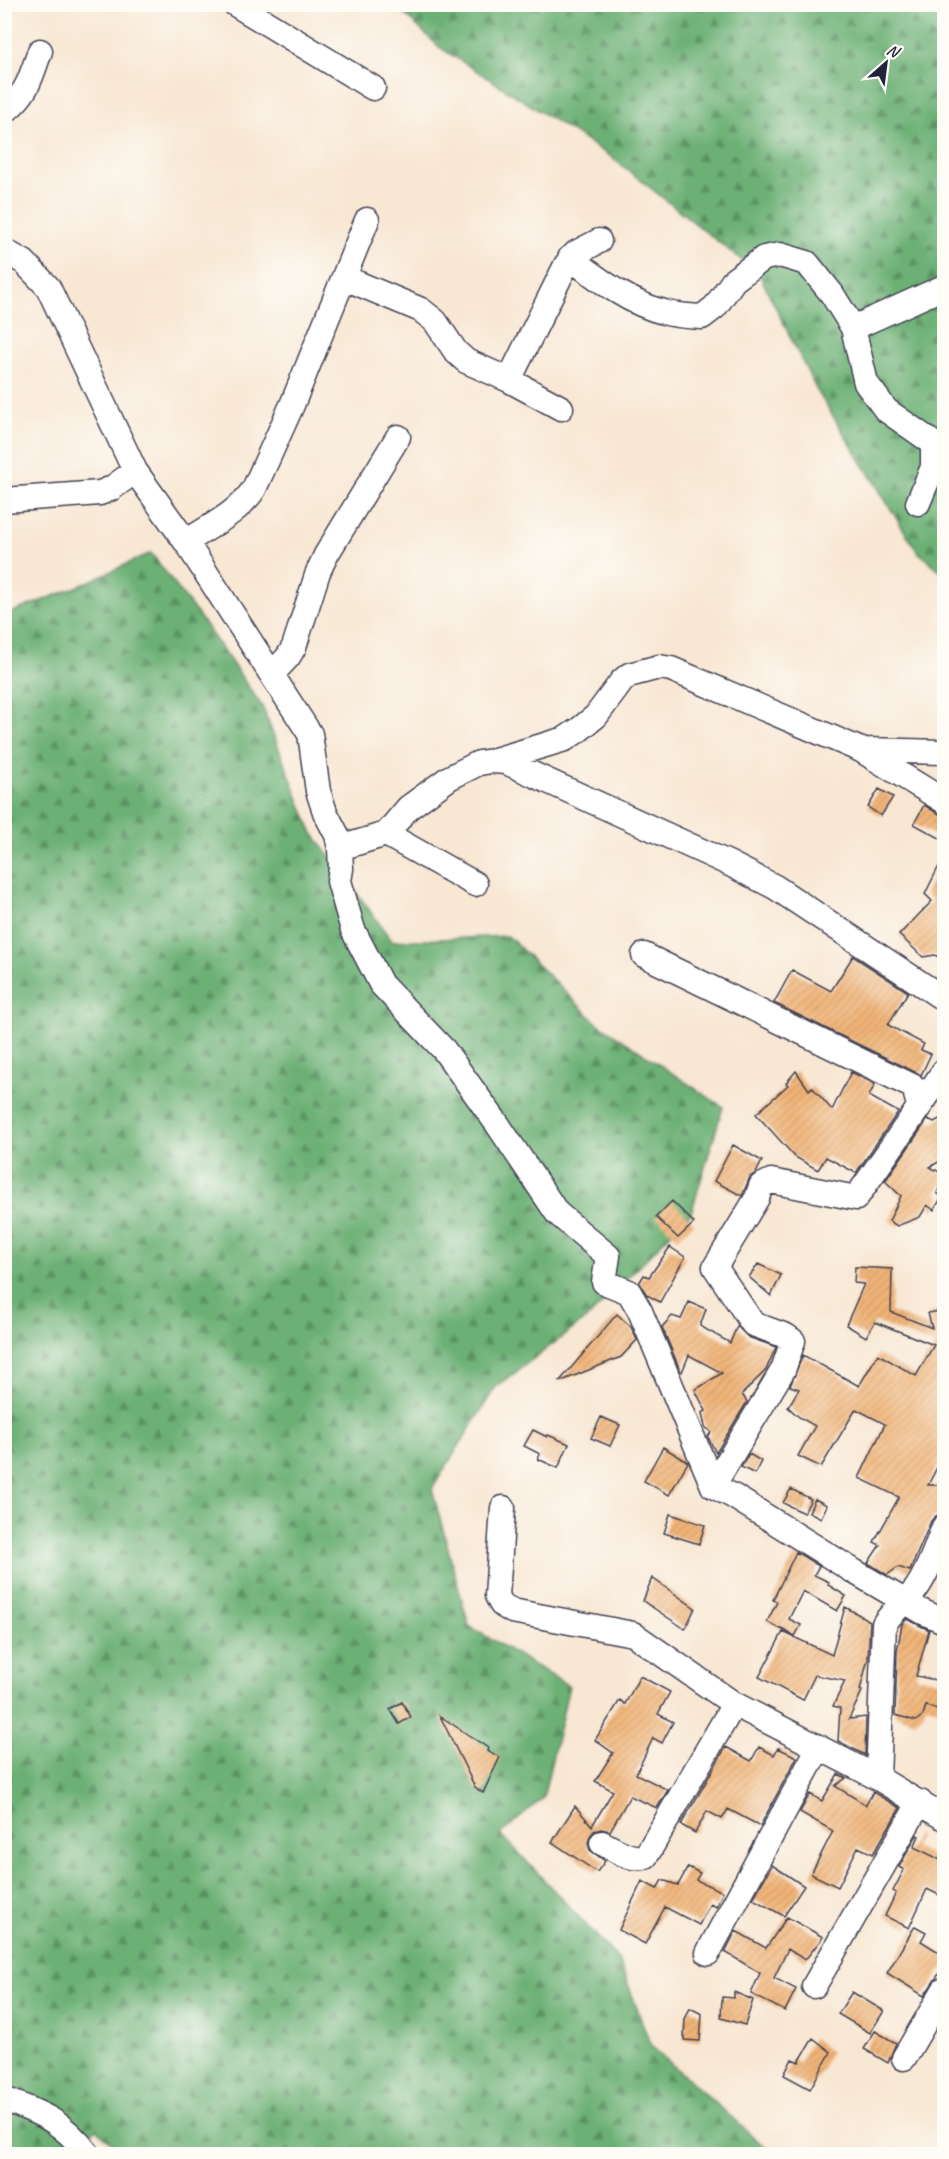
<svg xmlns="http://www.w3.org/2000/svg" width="949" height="2159" font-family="Caveat,sans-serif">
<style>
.forest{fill:url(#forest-firs);stroke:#476958;stroke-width:1.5}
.building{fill:url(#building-hatch)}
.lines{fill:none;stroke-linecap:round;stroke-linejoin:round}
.minor-casing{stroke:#424052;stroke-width:27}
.minor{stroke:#fff;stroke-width:24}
</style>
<defs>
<pattern id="forest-firs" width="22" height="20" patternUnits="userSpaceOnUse" patternTransform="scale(1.5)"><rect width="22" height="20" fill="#6cb074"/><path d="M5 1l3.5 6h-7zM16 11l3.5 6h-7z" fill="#588f60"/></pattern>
<pattern id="building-hatch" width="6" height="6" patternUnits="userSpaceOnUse" patternTransform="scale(1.5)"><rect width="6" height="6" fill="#f1b477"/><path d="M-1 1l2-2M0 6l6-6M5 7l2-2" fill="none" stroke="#ce9a68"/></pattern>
</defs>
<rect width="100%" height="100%" fill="#fdfcf7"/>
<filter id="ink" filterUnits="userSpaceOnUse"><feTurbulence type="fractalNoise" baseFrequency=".0167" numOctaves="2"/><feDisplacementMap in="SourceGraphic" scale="12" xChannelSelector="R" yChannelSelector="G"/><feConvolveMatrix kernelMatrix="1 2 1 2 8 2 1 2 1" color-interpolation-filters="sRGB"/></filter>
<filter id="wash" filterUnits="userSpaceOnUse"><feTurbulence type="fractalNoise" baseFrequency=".008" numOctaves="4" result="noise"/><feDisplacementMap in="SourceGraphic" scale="24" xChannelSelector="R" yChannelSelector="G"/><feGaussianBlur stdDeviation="1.35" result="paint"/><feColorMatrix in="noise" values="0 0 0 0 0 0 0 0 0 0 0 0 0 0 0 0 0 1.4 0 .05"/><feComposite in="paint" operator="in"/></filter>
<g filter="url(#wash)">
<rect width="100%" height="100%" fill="#f8e7d3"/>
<path class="forest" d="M395,5H944V574L917,551L816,389L759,274L610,156L439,47Z
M151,553L201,619L262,706L312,832L392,941L508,936L596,1022L723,1107L691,1213L590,1316L495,1388L432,1489L469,1626L569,1686L543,1798L501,1834L619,1960L651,2046L773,2154H123L97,2129L62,2154H5V615L79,586Z"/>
<g id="blocks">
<path class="building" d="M879,789L893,797L881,816L868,807Z
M924,805L937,813L945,815V841L914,824Z
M945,854V961L935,955L923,957L899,935L932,901L925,894Z
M853,956L908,992L888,1025L924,1044L921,1050L931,1054L921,1075L774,1003L792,970L831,991Z
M796,1071L809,1090L812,1087L832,1110L851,1072L875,1084L869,1096L898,1112L856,1173L826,1157L818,1170L795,1157L756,1114L788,1085L786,1083Z
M945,1116V1158L930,1167L945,1175L937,1193L942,1197L934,1210L927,1205L920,1217L897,1226L889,1221L901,1196L885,1181L928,1119L934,1122Z
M733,1145L762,1161L756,1173L750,1177L742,1196L714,1181Z
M672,1201L694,1223L678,1238L656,1217Z
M670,1247L685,1257L660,1302L647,1295L639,1283L644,1275L649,1277Z
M758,1264L781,1275L771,1296L749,1277Z
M855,1267L892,1269L891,1312L932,1328L928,1313L945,1310V1452L928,1485H945V1513L936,1516L931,1521L910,1571L898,1567L887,1575L868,1563L880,1545L874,1542L899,1497L859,1478L885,1424L856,1409L821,1467L798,1456L815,1426L799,1417L788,1407L799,1389L790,1386L803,1355L859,1386L878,1354L916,1376L934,1345L875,1322L866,1337L846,1325L864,1284L854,1283Z
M689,1302L706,1309L700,1326L730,1343L737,1326L748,1337L776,1347L766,1370L742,1394L747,1402L716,1453L708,1437L711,1432L705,1427L702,1413L706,1411L695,1390L722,1373L689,1355L682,1372L680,1370L662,1327L672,1316L681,1319Z
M617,1314L631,1327L637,1340L621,1357L559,1382Z
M601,1417L620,1425L610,1446L591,1438Z
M533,1430L547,1437L548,1435L569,1444L558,1468L538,1459L540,1454L524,1446Z
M663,1447L688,1462L669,1495L644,1481Z
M749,1454L761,1461L755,1474L741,1467Z
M791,1489L811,1499L804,1513L783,1503Z
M815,1499L827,1505L821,1518L809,1512Z
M670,1514L705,1525L699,1544L664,1533Z
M796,1552L819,1566L814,1575L829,1582L828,1585L846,1596L837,1611L803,1591L789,1619L801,1625L795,1636L767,1622L777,1602L773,1600Z
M652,1578L695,1608L685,1629L643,1601Z
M845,1607L870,1621L868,1659L860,1690L862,1691L849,1719L866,1717L865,1755L838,1741L840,1708L833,1706L845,1681L815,1675L803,1700L759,1677L783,1632L832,1655Z
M907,1619L929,1630L916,1676L945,1682V1711L926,1706L923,1715L916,1721L895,1715L897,1652L902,1624Z
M640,1676L670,1692L658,1714L673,1722L662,1743L653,1738L636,1774L668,1790L657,1808L630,1796L610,1831L601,1829L594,1831L590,1836L588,1843L590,1850L605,1861L597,1872L552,1842L575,1806L592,1826L613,1791L595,1781L613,1753L595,1740L620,1700L625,1704Z
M402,1702L411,1717L399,1724L390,1709Z
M440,1716L488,1748L487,1751L500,1757L483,1793L475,1787Z
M726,1747L751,1761L759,1747L774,1755L778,1748L797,1757L760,1826L728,1809L722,1819L707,1811L695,1833L681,1825Z
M838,1774L846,1778L835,1786L866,1805L873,1792L900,1808L873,1854L858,1847L838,1887L811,1874L833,1831L800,1812L810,1794L822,1801Z
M917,1835L919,1836L914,1847L945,1862V1898L927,1889L909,1928L885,1916L896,1893L893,1891L904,1870L899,1867Z
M772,1865L804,1886L784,1916L753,1899Z
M688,1867L700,1873L696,1880L723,1892L716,1907L710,1904L699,1925L665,1907L645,1944L619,1930L642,1881L657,1889L662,1880L678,1885Z
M787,1917L823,1937L805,1960L788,1949L774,1978L796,1989L785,2011L751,1994L760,1973L725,1952L736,1931L766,1948Z
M915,1926L926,1932L921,1941L945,1956V1965L924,1996L887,1973Z
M734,1992L753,2000L745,2025L721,2018L722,1997L734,1998Z
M852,1992L884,2011L870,2033L838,2014Z
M690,2008L702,2014L700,2041L684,2040L685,2019Z
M875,2031L896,2043L888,2063L864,2049Z
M813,2038L831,2052L810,2089L784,2075L792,2059L799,2062Z"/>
</g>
</g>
<g filter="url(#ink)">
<use href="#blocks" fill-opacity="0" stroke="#424052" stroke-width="1.5"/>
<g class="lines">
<g class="minor-casing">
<path id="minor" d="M235,4L373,88
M4,112C28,93 30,79 40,51
M4,251L24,262L48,287L135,471L186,542L310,734L318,791L325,812L337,835L340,848L341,869L339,881L353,930L381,984L444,1050L498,1125L557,1213L608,1256L604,1282L629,1292L640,1311L713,1486L733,1496L855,1572L923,1612L944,1621
M570,258C598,279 630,304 664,312C676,316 690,316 702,317L715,307L734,280L764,258L780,255L807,263L832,294L853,328L866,383L886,410L933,443V467L918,503
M345,278L421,310L435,321L456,352L466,361L509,380L566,265L576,253L599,241
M853,328L944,287
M509,380L561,408
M4,500L100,493L112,488L135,471
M186,542C210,526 238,513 254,489L292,405L367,220
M272,674L288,657L294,647L318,572L326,555L398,437
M863,750L944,752
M495,760L565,739L580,729L596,716L622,681L629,675L659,667L671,669L861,750L944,801
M386,834L475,884
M340,848L386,834L408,808L449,778L479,763L492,761L506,762L728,863L775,887L944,999
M644,955L914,1087L918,1102L922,1103L944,1071
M713,1486L783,1370L793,1341L786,1336L753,1324L715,1267L757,1198L761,1186L771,1181L856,1198L922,1103
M503,1508L497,1596L502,1605L512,1611L633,1634L734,1704L878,1778L944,1818
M878,1778L884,1624C893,1610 906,1602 916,1589C929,1571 936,1547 944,1527
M602,1843C614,1849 632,1862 646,1856L734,1704
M708,1953L819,1747
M814,1986L920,1802
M904,2058L944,1990
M4,2099C45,2115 60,2120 88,2154"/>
</g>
<use href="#minor" class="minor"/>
</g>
</g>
<rect width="949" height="2159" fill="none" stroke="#fdfcf7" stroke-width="24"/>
<g transform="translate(886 63) rotate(28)" stroke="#fdfcf7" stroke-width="4.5" paint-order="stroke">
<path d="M0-4.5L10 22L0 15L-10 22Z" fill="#22223b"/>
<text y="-9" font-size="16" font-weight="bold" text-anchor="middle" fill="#22223b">N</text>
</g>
</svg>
